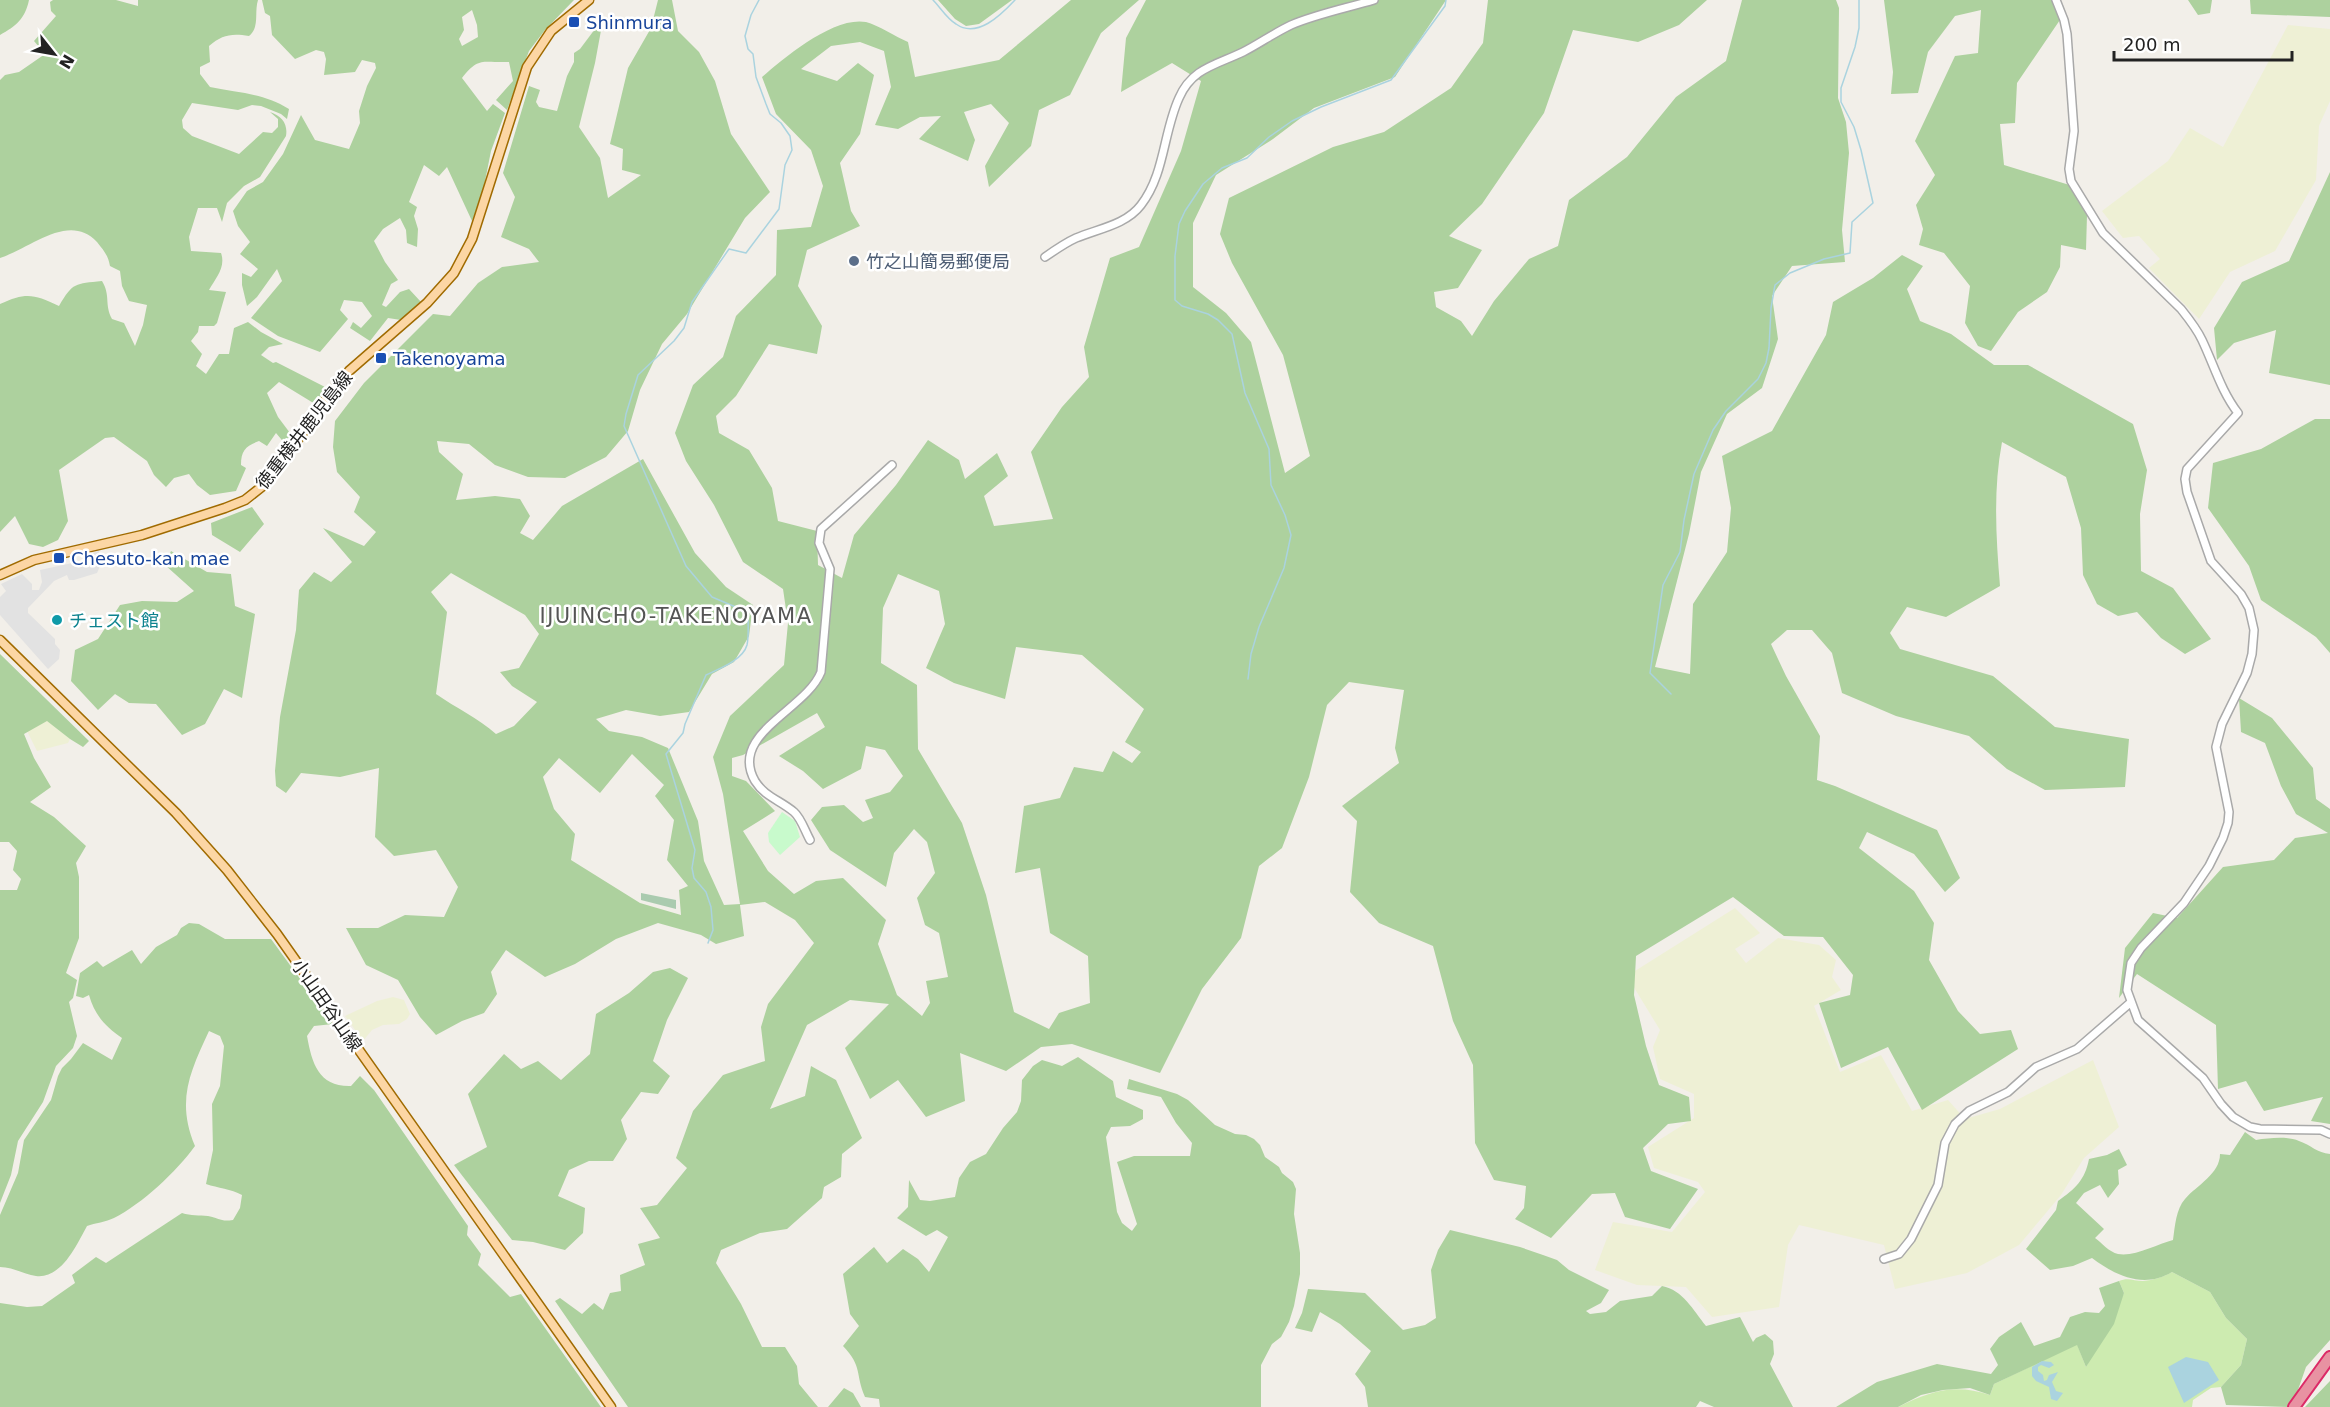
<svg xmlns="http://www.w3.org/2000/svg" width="2330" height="1407" font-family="'DejaVu Sans','Noto Sans JP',sans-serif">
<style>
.farmland{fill:#eef0d5}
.grass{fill:#cdebb0}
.forest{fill:#add19e;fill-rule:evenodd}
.cemetery{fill:#aacbaf}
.park{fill:#c8facc}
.parking{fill:#e2e2e2}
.water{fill:#aad3df}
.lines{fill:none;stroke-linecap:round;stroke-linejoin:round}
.stream{stroke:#aad3df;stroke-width:1.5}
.minor-casing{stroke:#a9a9a9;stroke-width:10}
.major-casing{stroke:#a06b00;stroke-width:11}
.highway-casing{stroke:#dc2a67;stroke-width:14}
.minor{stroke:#fff;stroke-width:7}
.major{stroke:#fcd6a4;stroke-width:8}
.highway{stroke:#e892a2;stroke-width:10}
.transit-dot{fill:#1a4fb4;stroke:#fff;stroke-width:2}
.service-dot{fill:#5c6f8a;stroke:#fff;stroke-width:2}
.culture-dot{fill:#0f9aa8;stroke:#fff;stroke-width:2}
.labels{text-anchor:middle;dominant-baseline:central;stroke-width:5;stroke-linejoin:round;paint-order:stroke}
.transit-label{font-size:18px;fill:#164399;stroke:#fff;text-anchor:start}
.service-label{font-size:18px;fill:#4e5e75;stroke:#fff;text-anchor:start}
.street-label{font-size:18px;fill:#222;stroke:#fff}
.culture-label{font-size:18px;fill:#0d838f;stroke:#fff;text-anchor:start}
.quarter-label{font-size:21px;letter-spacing:1.5px;fill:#555;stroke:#fff}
</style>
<rect width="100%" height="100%" fill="#f2efe9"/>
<path class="farmland" d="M2288,25L2330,29V101L2319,126L2316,180L2275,251L2230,272L2199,319L2149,268L2160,259L2139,236L2123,238L2102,211L2168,161L2190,128L2223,147Z
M47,720L70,739L68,743L37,751L27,731Z
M1735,908L1760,933L1735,949L1746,963L1778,938L1819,945L1836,960L1832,977L1841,990L1814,1006L1840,1072L1881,1055L1912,1111L1948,1100L1965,1119L2000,1109L2093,1060L2119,1127L2084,1158L2061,1195L2019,1245L1967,1273L1895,1289L1884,1245L1799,1225L1788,1245L1779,1307L1712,1317L1686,1287L1637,1285L1595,1270L1613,1222L1672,1232L1705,1192L1698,1182L1654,1168L1648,1147L1694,1118V1094L1660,1079L1653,1047L1660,1030L1627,976Z
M393,997L404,1000L410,1014L407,1019L399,1024L383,1025L372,1030L363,1041L345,1016L377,1001Z"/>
<path class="grass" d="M2172,1272L2210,1292L2226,1318L2247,1339L2241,1365L2221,1387L2211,1388L2193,1400L2192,1407H1898C1930,1391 1955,1383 1990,1395L1994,1384L2077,1344L2086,1367L2124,1293L2119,1281C2128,1277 2134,1281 2143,1281C2154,1280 2163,1277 2172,1272Z"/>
<path class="forest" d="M0,0H29C25,19 16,26 0,35Z
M53,0H116L138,6V0H258C254,13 260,27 249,36C231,33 222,35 209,46L210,62L200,67V74L210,87C239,93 263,93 289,109L287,119L281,114L261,106L252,105L238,110L192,103L182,120L183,128L192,136L239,154L263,132L272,133L278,127V119L270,112C282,116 288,124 286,136L260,177L244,186L227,203L222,222L217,208H198L189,237L191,251L221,253C226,267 216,278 209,290L226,292L217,323L214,326H199L198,332L191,341L202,354L196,366L206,374L219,354H229L234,328L248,322L261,332L283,344L269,347L261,355L273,363L276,362L327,388L315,404L279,382L267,393L278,417L290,433L291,437L286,445L276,433L267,446L259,441C246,446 241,450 241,465L246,468L236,491L210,495L197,485L189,474L174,478L166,487L154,475L147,461L114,437L105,438L59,470L68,521L58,540L43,547L29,544L15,516L0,532V304C26,292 34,294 59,306C73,282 75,284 102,281C111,296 104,304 112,319L124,323L135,346L143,325L147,305L129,301L122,286L120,271L110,266C108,255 104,251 97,242C69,212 31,248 0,258V80L5,75L19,72L45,54L34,41L56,16L51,11L50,2Z
M262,0H574L545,30L529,51L507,110L496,100L513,81L509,62C483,63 479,56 462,78L487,111L493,104L505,113L491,151L482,196L472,221L447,167L439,176L424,165L409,202L417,207L414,216L418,229L417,247L407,243L406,230L400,218L383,229L374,241L385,262L398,280L391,284L382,305L386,307L400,292L409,289L421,302L401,320L388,318L370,341L350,328L353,322L361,328L372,316L362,302L344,300L340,310L348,319L320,352L278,336L251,318L282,281L277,269L257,297L247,306L242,285V273L251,277L258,269L240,254L250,242L238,226L233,211L247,191L263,182L283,154L301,115L315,140L349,149L360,123L359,111L367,86L376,68L375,63L362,60L355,72L324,75L326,59L324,52L316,50L295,59L272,35L270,16L265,13ZM472,10L477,25L478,37L462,46L459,39L464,30L462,17Z
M658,0H672L678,31L699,52L715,81L731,134L770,192L745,218L687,314L662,344L640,390L628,431L606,457L565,478L528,477L495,465L469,444L437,441L439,452L463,474L456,500L495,496L520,499L530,516L520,533L533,540L562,506L643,459L695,553L726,587L753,605L749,636L734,662L712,674L689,712L660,716L626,710L596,719L609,731L642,737L668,748L698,821L704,861L724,905L740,904L723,794L713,757L730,716L784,665L788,623L783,589L743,562L714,505L686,461L675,433L693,385L723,357L736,316L776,275L777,230L811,227L823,186L811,150L776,114L762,77C785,57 834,16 866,22C878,25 896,37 908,42L915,77L999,60L1071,0H1139L1101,33L1070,95L1039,110L1031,146L989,187L985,166L1009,123L991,104L964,112L975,140L968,161L919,139L941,116L920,117L898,129L875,125L891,87L884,51L860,42L831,46L801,69L837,81L858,63L874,75L860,134L840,163L851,211L860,226L807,250L798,286L822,326L817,354L769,344L736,396L716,416L719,433L749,450L772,488L778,521L817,531L818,565L842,578L854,535L896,485L928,440L959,460L965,479L997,453L1008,476L984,496L994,526L1053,519L1031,452L1062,407L1089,377L1084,347L1110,258L1139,247L1181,151L1201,81L1172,63L1121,92L1126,38L1146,0H1446L1395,77L1314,108L1273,139L1216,175L1193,223V287L1226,313L1251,342L1285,473L1310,456L1283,355L1232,263L1220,234L1229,198L1333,147L1384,132L1451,88L1483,43L1488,0H1707L1679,25L1638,42L1573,30L1544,113L1482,204L1449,236L1482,250L1458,288L1434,292L1436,307L1461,321L1472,336L1494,301L1529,259L1558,246L1569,200L1627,157L1676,97L1726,61L1742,0H1836L1839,8L1838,98L1846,122L1849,153L1842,230L1845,262L1792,266L1772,296L1778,339L1762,388L1727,414L1701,472L1689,534L1655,667L1690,674L1693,604L1727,552L1731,508L1722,456L1772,431L1826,335L1833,302L1873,278L1902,255L1923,266L1907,289L1920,321L1951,334L1994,365H2028L2133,424L2147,470L2140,514L2141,571L2173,588L2211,639L2185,654L2161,638L2137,612L2118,616L2097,604L2083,575L2081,528L2066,477L2002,442C1993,490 1996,538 2000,586L1946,617L1907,607L1890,633L1900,649L1993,676L2055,727L2129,739L2125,787L2045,790L2007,769L1969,736L1896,716L1842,693L1832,653L1812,630H1787L1771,644L1786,676L1820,736L1817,780L1835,786L1937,830L1960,878L1945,892L1914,854L1867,832L1859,848L1914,891L1934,923L1929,960L1958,1011L1980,1034L2011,1030L2018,1049L1922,1110L1888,1047L1841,1068L1819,1003L1850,995L1853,975L1823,937L1784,936L1733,897L1636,956L1634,995L1646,1046L1659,1085L1689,1097L1691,1121L1668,1124L1643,1148L1651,1171L1698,1189L1670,1229L1625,1217L1615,1193L1592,1194L1551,1238L1515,1219L1524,1208L1526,1186L1494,1180L1475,1143L1473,1065L1453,1021L1433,946L1379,923L1350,892L1357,821L1342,806L1399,763L1395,748L1404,690L1349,682L1327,705L1309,777L1282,848L1259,866L1241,938L1202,989L1160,1073L1072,1044L1041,1047L1006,1071L960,1053L965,1101L926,1117L898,1080L870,1099L845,1048L889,1004L850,1000L807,1025L770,1109L805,1096L811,1066L836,1080L862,1138L842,1154L841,1177L824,1187L822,1198L787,1229L760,1233L721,1250L716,1263L741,1304L762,1347H785L797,1366L799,1384L818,1407H628L555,1301L560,1298L582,1314L594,1303L603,1310L610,1293L621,1291L620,1275L645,1265L638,1244L660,1238L640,1208L657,1205L687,1168L676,1158L693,1111L723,1075L765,1061L761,1027L768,1004L814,943L795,920L765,902L740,905L744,936L716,944L701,935L658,923L616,939L575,964L545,977L506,950L491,972L497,994L484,1013L462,1021L436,1035L420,1017L398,980L366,965L346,928H378L405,915L444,917L458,887L436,850L394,856L375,837L379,768L340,777L301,773L286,793L276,786L275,771L280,717L296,630L299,590L314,572L331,582L352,562L323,528L364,546L376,532L354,512L360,497L337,472L333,447L335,421L364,383L433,314L450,316L478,283L502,267L539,262L529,249L501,237L515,197L503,173L529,86L540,90L536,102L539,107L557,111L567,76L574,62V53L580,49L598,25H602L595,63L579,127L600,158L608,198L641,175L622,170L623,149L610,144L628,68L651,28ZM451,573L525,615L539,634L519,668L500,672L512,686L537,702L514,726L496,734C478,718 456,708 436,694L447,612L431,592ZM898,574L939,591L945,624L926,668L954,683L1005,699L1016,647L1082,655L1144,709L1125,742L1141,752L1132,763L1113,751L1103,772L1074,767L1060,798L1024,806L1015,873L1040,868L1050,933L1088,956L1090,1003L1059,1013L1049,1029L1014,1012L986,895L962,823L918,749L917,685L881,663L883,608ZM817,713L825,727L779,756L803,771L823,789L861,769L866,746L885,750L903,776L890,792L865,800L873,818L863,822L844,805L822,807L811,820L830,850L886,887L894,853L914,829L927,842L935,873L917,898L925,925L939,933L948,977L926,981L930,1003L922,1016L897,995L878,944L886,920L843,878L816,881L794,894L768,871L743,831L775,811L746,781L732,776V758L743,755ZM632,754L664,785L655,796L674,820L667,860L688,886L679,890L681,915L640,903L571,860L575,834L554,809L543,777L559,758L600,793Z
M938,0H1012L979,24L966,26L955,19Z
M1884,0H2054L2064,14L2017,83L2015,123L2000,124L2004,165L2076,187L2087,215L2086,250L2061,245L2060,267L2047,292L2018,312L1991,351L1978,346L1965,323L1970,286L1944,253L1919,245L1923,229L1916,205L1935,175L1915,141L1955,56L1978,53L1981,10L1955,16L1928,52L1918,93L1891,94L1893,72Z
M2188,0H2212L2210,13L2198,15Z
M2250,0H2330V17L2251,14Z
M2330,172V385L2269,373L2276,330L2234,343L2217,360L2214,328L2242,282L2289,261Z
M2315,419H2330V653L2316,637L2261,600L2249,566L2208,508L2213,463L2261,449Z
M252,507L264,524L240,552L212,535L211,523Z
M171,551L207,572L231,574L235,606L255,614L242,698L224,689L205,724L182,735L156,704L129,703L115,694L98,710L71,681L75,650L98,639L120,605L142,601L177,602L194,591L165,565Z
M0,654L89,741L83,747L70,739L47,721L24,734L34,758L51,787L30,802L54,817L86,846L76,863L79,877V938L66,973L77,980L73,998L69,1002L77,1036L73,1048L56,1066L43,1102L18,1141L11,1175L0,1203V890H17L21,879L13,870L17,851L9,842H0Z
M2239,698L2272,718L2313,768L2316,799L2330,809V1124L2311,1121L2323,1097L2264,1111L2246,1081L2218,1089L2216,1025L2137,974L2119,998L2125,948L2153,913L2177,918L2223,867L2274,860L2295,838L2328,833L2296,814L2281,786L2265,743L2241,732Z
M189,923L199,924L225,939H271L333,1024L314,1026L307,1036C312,1064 319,1087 351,1086L360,1076L374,1090L468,1226L467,1235L481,1254L478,1265L510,1297L521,1294L601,1407H0V1303L27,1307L42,1306L75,1283L72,1275L96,1257L106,1263L182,1213C191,1216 199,1215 208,1216C220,1218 220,1222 233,1220L240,1208L242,1195C231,1189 218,1188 206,1184L213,1150L212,1104L220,1086L224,1046L220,1036L209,1031C190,1072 176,1101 195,1146C177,1171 142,1204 114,1218C106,1222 95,1223 87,1226C77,1244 62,1279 36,1276C24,1274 12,1267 0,1267V1215L18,1173L24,1140L51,1100L58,1076L62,1068L71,1059L83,1043L112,1060L122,1038C106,1027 95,1016 89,995L83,998L76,996L80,973L97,961L103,967L132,950L141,964L156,947L177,935L181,928Z
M670,968L688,978L667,1020L653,1061L670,1076L658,1094L641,1092L621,1120L627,1139L613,1161H589L569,1170L558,1196L585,1208L583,1233L565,1250L533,1242L512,1240L454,1165L487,1147L468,1094L504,1054L521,1069L538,1061L561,1080L590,1054L596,1014L629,993L653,972Z
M1078,1057L1113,1081L1116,1097L1143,1110V1119L1130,1126L1111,1127L1106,1137L1117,1212L1122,1223L1132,1231L1137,1224L1117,1162L1134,1156H1190L1192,1143L1176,1123L1161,1097L1127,1089L1129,1079L1177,1094L1188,1100L1215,1125L1235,1134L1246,1135L1254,1139L1260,1145L1265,1157L1279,1167L1282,1173L1293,1182L1296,1189L1294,1214L1300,1253V1274L1294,1306L1289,1322L1281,1337L1272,1344L1261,1365V1407H880L879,1399L865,1397C855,1374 863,1367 843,1346L859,1326L850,1314L843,1274L874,1247L887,1263L903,1249L918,1259L929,1272L948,1237L937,1230L926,1236L897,1218L908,1207L909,1180L920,1200L930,1201L955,1197L959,1178L970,1162L986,1154L1003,1128L1017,1112L1021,1101L1022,1080L1033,1066L1042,1060L1062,1066Z
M2245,1132L2256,1140C2270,1138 2287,1136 2299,1141C2311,1145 2317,1153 2330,1154V1340L2306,1367L2292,1407L2226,1405L2221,1387L2241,1365L2247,1339L2226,1318L2210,1292L2172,1272C2144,1289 2116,1276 2092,1258L2073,1266L2050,1270L2026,1249L2056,1210L2058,1201C2075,1189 2085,1180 2089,1159L2107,1155L2119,1149L2127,1165L2118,1170L2119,1184L2108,1198L2100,1185L2084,1193L2076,1203L2104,1229L2095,1238C2102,1243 2109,1252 2118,1254C2135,1257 2157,1244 2173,1240C2175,1226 2176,1209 2185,1199C2197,1185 2220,1174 2220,1154L2230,1155Z
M1450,1230L1520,1247L1543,1255L1557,1260L1569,1270L1609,1290L1601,1303L1586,1311L1590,1314L1606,1312L1620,1301L1652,1296L1662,1286C1683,1290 1693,1310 1706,1326L1740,1317L1753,1342L1756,1338L1765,1334L1773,1341L1774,1354L1770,1364L1793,1407H1714L1700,1401L1696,1407H1368L1365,1387L1355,1374L1371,1351L1340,1324L1320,1312L1312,1332L1295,1328L1302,1313L1308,1289L1365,1293L1403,1330L1425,1325L1436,1318L1431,1270L1438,1250Z
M2119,1281L2124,1293L2114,1324L2086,1367L2077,1345L1994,1384L1990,1395L1970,1388L1943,1390L1921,1395L1898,1407H1836L1877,1382L1937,1364L1991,1374L1998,1365L1990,1349L1999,1337L2021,1322L2034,1346L2060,1337L2070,1317L2085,1312L2099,1313L2105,1306L2099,1288Z
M2330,1381V1407H2305Z
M844,1388L853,1393L861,1407H828Z"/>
<path class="cemetery" d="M641,893L676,900V909L641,900Z"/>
<path class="park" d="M782,812L795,821L800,837L780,855L769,842L768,833Z"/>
<path class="parking" d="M99,551V559H103L97,573L74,580H69L67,575L54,581L28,608V613L55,639V644L60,650L59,659L48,669L0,615V597L6,591L1,584L22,574L32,584V590H39L42,582L40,570L86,560L87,555Z"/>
<path class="water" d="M2186,1357L2208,1362L2219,1380L2184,1403L2168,1367Z
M2042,1361L2051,1362L2054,1365L2049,1368L2041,1365L2038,1367V1371L2043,1375L2044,1381L2047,1380L2049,1375L2058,1372L2052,1382L2056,1391L2063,1393L2057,1401L2051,1399L2049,1387L2036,1381L2032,1376V1367Z"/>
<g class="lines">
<path class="stream" d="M933,0C940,7 947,19 956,24C977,39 1001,15 1015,0
M1248,679L1251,654L1259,627L1284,568L1291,535L1285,515L1271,485L1269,449L1245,393L1232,334L1218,320L1208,314L1182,306L1175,300V256L1179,224L1185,211L1203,184L1222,168L1247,158L1269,137L1292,121L1321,107L1391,80L1445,6L1446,0
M1671,694L1650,673L1663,585L1680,552L1684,520L1694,474L1713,430L1726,411L1758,379L1766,363L1769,348L1771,308L1775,285L1790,273L1824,259L1850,253L1852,222L1873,203L1861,150L1854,127L1841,102V88L1855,47L1859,28V0
M708,943L713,930L711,907L706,892L694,878L692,868L695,850L666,754L683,733L685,724L706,675C719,669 743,660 747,645C749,636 748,625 748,616L738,608L712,597L686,566L624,426L626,414L638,375L674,341L684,328L692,302L729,249L746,253L779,209L785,165L792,150L790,136L781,123L770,114L766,104L756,77L753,54L748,49L745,36L751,15L759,0"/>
<g class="minor-casing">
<path id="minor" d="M2056,0L2064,20L2067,34L2074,131L2069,169L2071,181L2103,233L2181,309C2189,319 2197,329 2202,340C2214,365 2221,391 2238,413L2187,469L2185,479L2187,492L2211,561L2241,594L2249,608L2254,630L2252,654L2247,673L2222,724L2216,747L2229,812L2228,823L2223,838L2209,866L2184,903L2141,948L2131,963L2127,990L2138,1020L2203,1078L2221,1104L2233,1117L2250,1127L2260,1129L2321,1130L2330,1134
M1045,257C1055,250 1065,243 1076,238C1097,229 1126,225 1141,205C1165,174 1163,133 1179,98C1192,68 1216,65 1243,52C1259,44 1274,33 1291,25C1317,14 1347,8 1374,0
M810,840C805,831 801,818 794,812C780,800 765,797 755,781C728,734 806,710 821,672L830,569L819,543L821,529L892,465
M1884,1259L1899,1254L1911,1239L1938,1185L1945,1143L1955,1124L1969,1111L2008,1092L2036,1067L2077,1049L2130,1003"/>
</g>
<g class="major-casing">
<path id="major" d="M0,575L34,560L142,535L225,508L245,500L269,481L331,392L349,371L427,303L454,273L472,239L527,67L551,31L589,0
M0,640L176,813L227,870L277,934L611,1407"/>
</g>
<g class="highway-casing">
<path id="highway" d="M2294,1407L2330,1357"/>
</g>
<use href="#minor" class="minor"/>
<use href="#major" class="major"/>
<use href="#highway" class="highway"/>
</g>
<g class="transit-dot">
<rect x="568" y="16" width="12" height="12" rx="3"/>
<rect x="375" y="352" width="12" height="12" rx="3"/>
<rect x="53" y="552" width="12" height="12" rx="3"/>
</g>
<circle class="service-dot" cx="854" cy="261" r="6"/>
<circle class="culture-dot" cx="57" cy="620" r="6"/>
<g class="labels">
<g class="transit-label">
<text x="586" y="22">Shinmura</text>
<text x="393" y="358">Takenoyama</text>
<text x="71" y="558">Chesuto-kan mae</text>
</g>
<g class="service-label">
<text x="866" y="261">竹之山簡易郵便局</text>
</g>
<g class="street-label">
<text transform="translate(304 430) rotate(-52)">徳重横井鹿児島線</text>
<text transform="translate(327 1005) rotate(55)">小山田谷山線</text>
</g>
<g class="culture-label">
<text x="69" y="620">チェスト館</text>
</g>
<g class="quarter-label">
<text x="676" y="616">IJUINCHO-TAKENOYAMA</text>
</g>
</g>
<g transform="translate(54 54) rotate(121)" stroke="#ffffff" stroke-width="4.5" paint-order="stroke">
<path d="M0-4.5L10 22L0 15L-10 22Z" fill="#222222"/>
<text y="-9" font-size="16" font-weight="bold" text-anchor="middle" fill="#222222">N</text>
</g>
<path d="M2114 51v9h178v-9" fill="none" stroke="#222222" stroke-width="3"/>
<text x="2123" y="51" font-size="18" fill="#222222" stroke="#ffffff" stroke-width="4.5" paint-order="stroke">200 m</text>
</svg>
